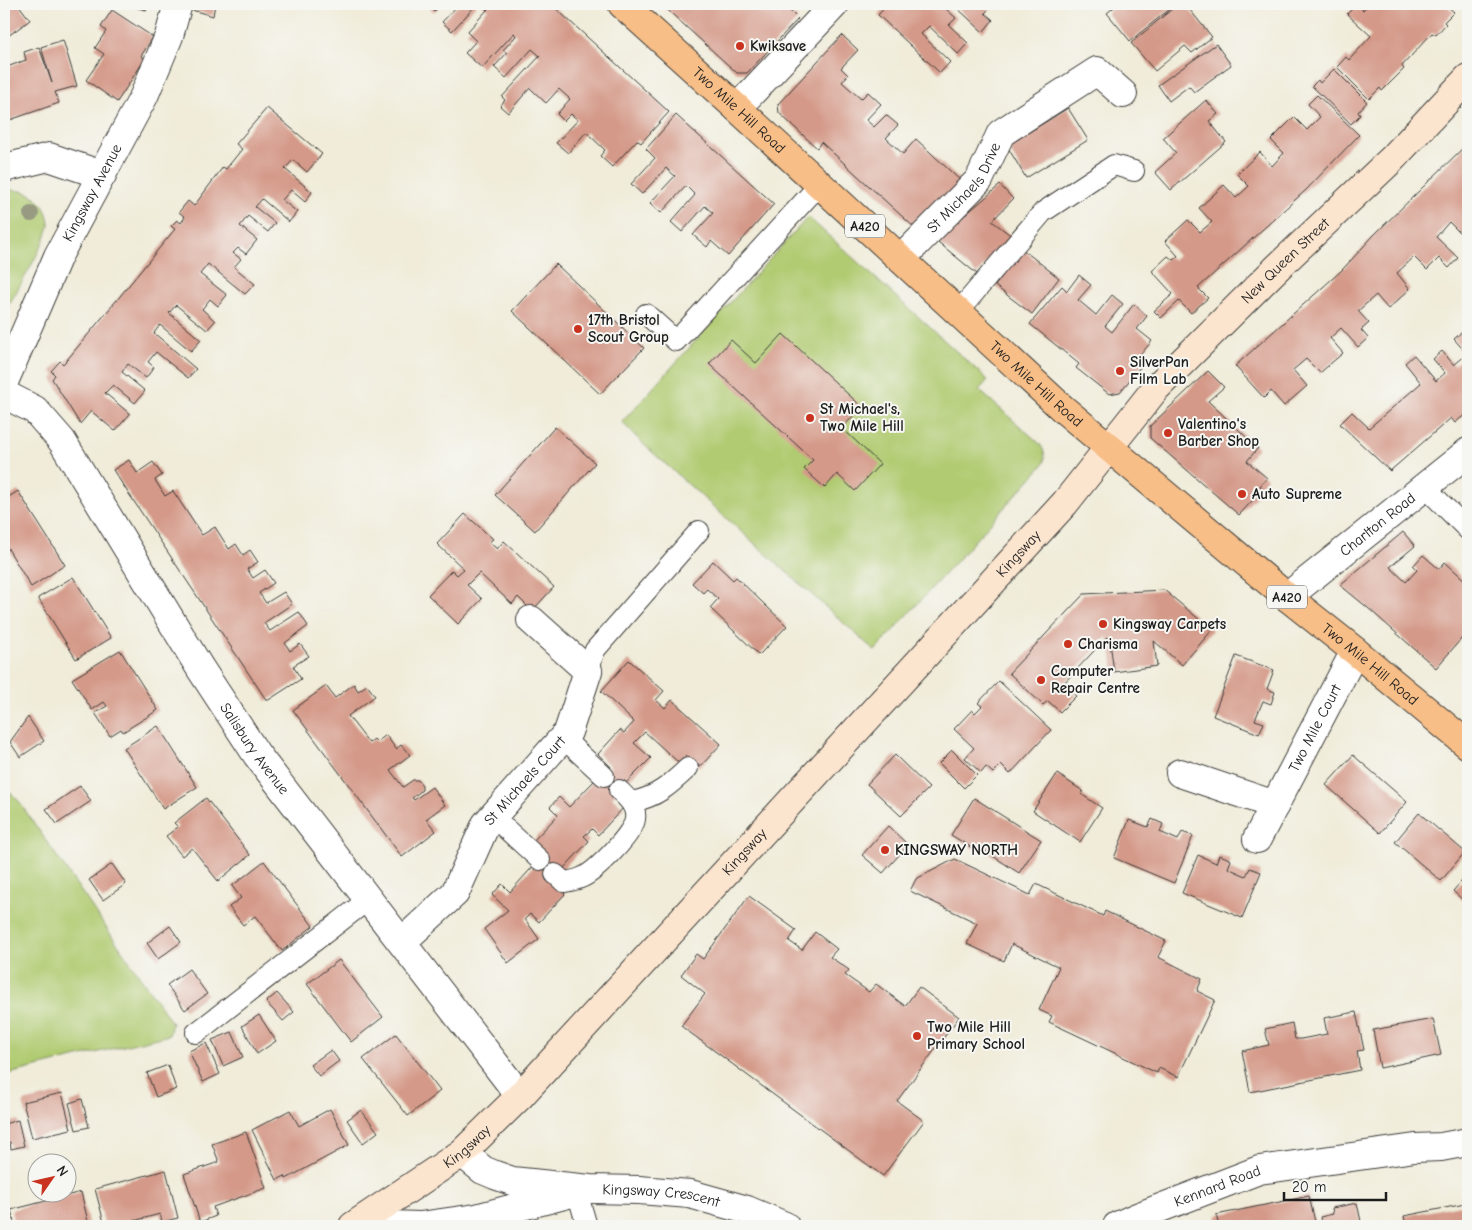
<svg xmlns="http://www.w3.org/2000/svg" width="1472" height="1230" font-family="'Comic Neue',sans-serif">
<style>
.green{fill:#b0cb71;stroke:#667446}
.building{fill:#d49988}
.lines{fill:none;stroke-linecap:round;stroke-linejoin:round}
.lane-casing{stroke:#3c3b38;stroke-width:22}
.street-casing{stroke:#3c3b38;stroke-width:30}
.secondary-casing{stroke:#3c3b38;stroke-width:30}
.primary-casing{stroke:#3c3b38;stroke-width:30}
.lane{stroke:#fff;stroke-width:20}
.street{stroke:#fff;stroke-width:28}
.secondary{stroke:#fce5cf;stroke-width:28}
.primary{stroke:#f7be87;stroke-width:28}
.tree{fill:#989b82}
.poi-dot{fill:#c8321e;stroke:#f6f6f2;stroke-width:2}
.labels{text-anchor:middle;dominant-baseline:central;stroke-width:4;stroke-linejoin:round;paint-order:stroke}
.shield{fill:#f6f6f2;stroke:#5d5d5c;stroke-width:1}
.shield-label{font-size:14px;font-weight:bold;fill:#1c1c1c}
.poi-label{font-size:15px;font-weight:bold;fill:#1c1c1c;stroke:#f6f6f2;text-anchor:start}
.street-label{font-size:15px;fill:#1c1c1c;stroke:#f6f6f2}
</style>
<rect width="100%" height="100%" fill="#f6f6f2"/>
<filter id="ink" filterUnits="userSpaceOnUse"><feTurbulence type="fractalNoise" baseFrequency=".02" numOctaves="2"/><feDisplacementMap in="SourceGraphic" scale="10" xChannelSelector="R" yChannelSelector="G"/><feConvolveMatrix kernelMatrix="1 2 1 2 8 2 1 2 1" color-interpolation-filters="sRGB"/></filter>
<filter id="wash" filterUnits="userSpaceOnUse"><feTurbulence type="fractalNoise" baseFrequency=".0096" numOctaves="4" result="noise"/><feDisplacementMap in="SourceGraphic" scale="20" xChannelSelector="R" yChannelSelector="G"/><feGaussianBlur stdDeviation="1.12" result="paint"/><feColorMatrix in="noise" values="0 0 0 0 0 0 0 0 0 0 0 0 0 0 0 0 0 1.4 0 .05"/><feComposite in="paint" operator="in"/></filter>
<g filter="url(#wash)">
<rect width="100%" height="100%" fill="#f0ecd9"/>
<path class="green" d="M10,190C21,190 31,192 38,200C44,206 49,215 49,224C49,238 14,296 5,311L4,192Z
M808,217L988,380L979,390L1038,442C1044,449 1047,456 1043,465L875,651L642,443L622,422Z
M4,791L12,794L18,800L172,1023L169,1035L4,1075Z"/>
<g id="blocks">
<path class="building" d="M4,4H18L30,20L4,39Z
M123,4H148L146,10Z
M189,4H215L213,16L188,9Z
M378,4H389L384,9Z
M426,4H441L434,12Z
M459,4H477L452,31L442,22Z
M481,4H551L669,112L641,143L637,140L612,167L600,156L605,150L586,132L568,153L556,143L578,120L571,114L564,121L557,114L570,99L561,91L559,89L546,103L530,88L508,113L500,106L505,100L502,97L540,56L532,49L506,78L494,67L507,53L503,50L516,36L514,33L482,68L465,53L476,41L467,32L488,9Z
M661,4H783L798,19L747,73H737Z
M888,4H948L945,8L956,18L949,25L968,43L958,54L929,26L921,34L950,62L940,73L878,15Z
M953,4H994L985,13L993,20L983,32Z
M1118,4H1176L1130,41L1107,13Z
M1178,4H1185L1212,37L1192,53L1185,46L1155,71L1131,43Z
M1357,4L1363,10L1369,4H1445L1454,12L1444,22L1446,24L1436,35L1432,33L1402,66L1404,69L1382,91L1380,88L1369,99L1337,67L1346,57L1349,60L1371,36L1347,14Z
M112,10L153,37L141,56L145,59L117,102L86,80L104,54L95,48L106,31L101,27Z
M842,35L858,50L841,68L848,75L842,82L861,99L868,92L881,104L866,120L874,127L886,115L898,125L886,138L903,154L916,139L962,182L917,230L821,142L817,148L779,113L778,104Z
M63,40L77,86L55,92L59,103L4,122V68L26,60L24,52L39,47L52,83L41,47Z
M1216,44L1231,65L1194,92L1189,86L1169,101L1158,85Z
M1334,69L1367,102L1358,112L1360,115L1351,124L1312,86L1318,80L1320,83Z
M1317,95L1359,135L1306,190L1198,288L1208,298L1191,313L1179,301L1161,318L1154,311L1173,294L1152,271L1168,256L1173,260L1178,256L1165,241L1188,220L1200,232L1212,222L1199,208L1224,185L1236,198L1249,186L1237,174L1260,152L1272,166L1284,153L1271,140L1294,117L1307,130L1320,117L1308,104Z
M1206,100L1218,114L1209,121L1226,142L1171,190L1155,172L1176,153L1163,138Z
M267,108L322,154L307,172L293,160L285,169L312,192L305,202L291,190L282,200L297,212L289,222L262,199L255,207L275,223L268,232L248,216L240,226L257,240L246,254L238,248L233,253L241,259L234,267L255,284L245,294L208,264L200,274L227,295L218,306L210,299L202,309L215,321L207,330L176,305L169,313L201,340L191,351L160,325L154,333L196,369L188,378L156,352L148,362L154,367L146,378L128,364L122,372L145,391L135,403L113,385L105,393L130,414L115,431L91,411L80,424L52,379L55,375L51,371L60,361L63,364L66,361L116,301L175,229L171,226L177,220L181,223L185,217L179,212L188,201L194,206L223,167L226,169L242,149L236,144Z
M1068,108L1088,140L1026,178L1007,146Z
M676,115L774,204L728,256L711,241L707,247L693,235L713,213L705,206L682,232L671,222L695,195L686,186L661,213L650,203L675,176L666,168L642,194L631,184L655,158L646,149Z
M1468,143V231L1463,236L1449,222L1436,237L1458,258L1449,268L1439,258L1427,270L1414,257L1397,273L1410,289L1388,309L1376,295L1358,311L1369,323L1361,330L1368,338L1358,347L1341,328L1330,338L1343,353L1330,364L1320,373L1306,359L1293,370L1307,386L1284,406L1271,391L1264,398L1235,366L1342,270L1374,235Z
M1000,185L1013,199L992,221L1013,237L998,256L994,254L977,274L932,237L956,223Z
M1022,249L1059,278L1032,314L995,286Z
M556,264L644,348L600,394L512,311Z
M1079,275L1091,285L1078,300L1096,315L1112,295L1123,304L1105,326L1112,332L1134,304L1147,316L1137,329L1152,341L1140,355L1146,360L1120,392L1109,394L1076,368L1079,364L1030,324L1062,286L1067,291Z
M1463,331L1468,337V412L1455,423L1451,418L1390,471L1340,424L1352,412L1369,428L1421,383L1405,363L1414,355L1436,381L1445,373L1433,359L1442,351L1454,365L1467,354L1454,339Z
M783,334L862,407L842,428L880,464L855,491L837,474L825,488L804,469L813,460L709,364L731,340L756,363Z
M1208,371L1224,387L1208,401L1258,448L1247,461L1267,478L1260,486L1263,489L1239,515L1150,438V426Z
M555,427L595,463L535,531L495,495Z
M129,460L137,473L153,462L162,475L155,480L165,496L173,491L202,535L215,527L229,549L236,544L243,555L250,550L258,562L247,569L253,578L265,570L274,583L259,593L266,603L284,592L292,604L264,623L270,631L299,612L308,626L285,643L290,651L300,644L309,656L293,666L301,679L267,701L113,470Z
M18,491L65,565L31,587L4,542V500Z
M465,514L493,539L489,542L497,549L504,541L554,587L532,611L518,597L512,604L479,573L467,585L482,599L458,624L428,595L452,570L457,575L464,569L437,544Z
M1403,532L1415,546L1390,567L1406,582L1417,570L1413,566L1423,555L1439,569L1445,562L1468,583V611L1464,616L1468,619V631L1436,668L1368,608L1340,585Z
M713,561L733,580L736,577L787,626L759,655L710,608L718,599L707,589L703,593L692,583Z
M73,577L111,638L76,659L38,598Z
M1164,590L1212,630L1182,665L1154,641L1157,666L1114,672L1110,642L1107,637L1063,684L1076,696L1060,712L1048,701L1043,705L1009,673L1084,594Z
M120,650L158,710L123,732L121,729L110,736L95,713L107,706L104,702L92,710L72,679Z
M1236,656L1274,670L1267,689L1275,692L1271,704L1263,701L1255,720L1264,723L1259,734L1213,716Z
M629,660L664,691L656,700L665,708L672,700L721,744L700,767L686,755L679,763L645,732L634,743L651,758L612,797L624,807L598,835L592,829L584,836L589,841L562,870L550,880L565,894L539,922L530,914L525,919L539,939L508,963L484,929L508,910L492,895L502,884L510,892L545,853L532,842L558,815L550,807L559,797L569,807L595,780L604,776L611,767L598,754L620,730L624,733L634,722L601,691Z
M999,681L1051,730L1010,774L1001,765L993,773L986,767L981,773L965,758L974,748L954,729L972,710L975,713L982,706L978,703Z
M354,684L358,691L367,685L375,696L348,716L369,743L374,739L377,742L386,735L396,749L401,745L410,755L390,770L403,787L413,780H418L422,785V790L412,798L414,800L432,787L445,805L426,819L436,831L402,857L293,710L326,686L335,698Z
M28,717L44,741L20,757L10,742Z
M158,726L197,787L163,809L124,748Z
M952,750L977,775L964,788L939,763Z
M895,755L929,788L901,816L867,784Z
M1353,755L1407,802L1380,833L1326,785Z
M1057,774L1083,791L1081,794L1102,808L1080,842L1033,811Z
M80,786L91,801L57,824L46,809Z
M206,798L250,855L218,881L192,848L182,856L166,836L178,827L174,823Z
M974,798L1041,840L1019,873L979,847L977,851L951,835Z
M1419,813L1465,852L1441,881L1395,842Z
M1152,819L1163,824L1160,832L1178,840L1182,832L1193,836L1174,883L1114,858L1129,820L1148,827Z
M888,826L908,845L883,873L862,855Z
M1198,855L1216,863L1219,855L1225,857L1231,860L1228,868L1246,876L1250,868L1261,872L1242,918L1182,893Z
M955,859L1030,895L1036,884L1103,916L1105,911L1166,941L1158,957L1202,979L1197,991L1215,1000L1178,1077L1159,1068L1157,1073L1049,1022L1052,1016L1039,1010L1059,967L1012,944L1004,961L967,944L977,923L910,891L916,879Z
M264,861L313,926L282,951L255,916L243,925L229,907L241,898L232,886Z
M112,864L126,884L103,900L89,880Z
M1468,874V905L1453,891Z
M749,896L796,930L789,941L802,950L815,932L837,949L830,957L849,970L845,975L869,992L876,984L905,1006L919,987L959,1017L897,1101L924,1121L883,1176L681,1026L705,994L681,975L696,954L703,959Z
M170,926L181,942L158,959L147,943Z
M339,960L383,1017L351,1042L307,984Z
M189,969L207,994L185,1010L167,985Z
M277,993L294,1012L283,1021L266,1002Z
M1356,1012L1364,1050L1357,1051L1360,1070L1250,1092L1242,1051L1269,1045L1265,1029L1292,1023L1295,1039H1301L1327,1034L1324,1018Z
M259,1015L276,1041L257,1054L242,1026Z
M1433,1019L1441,1055L1380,1068L1373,1030Z
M232,1032L243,1057L223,1066L212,1040Z
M396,1034L440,1091L408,1116L363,1059Z
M206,1043L220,1074L203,1082L189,1051Z
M331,1050L339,1061L319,1076L310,1065Z
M168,1065L176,1089L156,1097L147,1073Z
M62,1093L71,1129L32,1138L23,1102Z
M82,1099L89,1127L76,1130L69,1103Z
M330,1109L349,1145L286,1179L285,1176L277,1180L252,1130L290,1110L299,1126Z
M361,1110L378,1132L363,1143L347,1120Z
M18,1120L24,1146L11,1149L10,1142L4,1143V1124Z
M246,1132L266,1188L213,1207L216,1216L200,1222L184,1174L219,1162L212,1144Z
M166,1170L178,1218L162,1222L160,1214L126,1223L127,1226H105L95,1189Z
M81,1192L89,1226H15L11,1210Z
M1309,1196L1316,1226H1219L1216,1215Z
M1468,1197V1226H1406L1404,1216L1465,1204L1463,1198Z
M1357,1203L1362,1226H1322L1320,1217L1333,1214L1332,1208Z"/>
</g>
</g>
<g filter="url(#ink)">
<use href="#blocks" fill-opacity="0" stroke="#3c3b38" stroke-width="1"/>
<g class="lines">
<g class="lane-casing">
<path id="lane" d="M958,312L1043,212L1114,165L1134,171
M646,314L676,341L820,184
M1424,486L1468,530
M588,671L595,650L699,531
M563,738L604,776
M632,802C657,797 670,785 688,768
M492,816L540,860
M555,874L564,882C571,881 577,880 583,877C596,871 634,833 635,819C637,806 627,798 619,790
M196,1033L369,899
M577,1192L587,1226"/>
</g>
<g class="street-casing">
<g id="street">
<path d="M737,108L835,4"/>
<path d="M4,168L49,157L102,175"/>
<path id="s1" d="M901,259L979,180L1001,133L1097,71L1123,94"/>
<path id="s2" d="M4,382L58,256L144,96L169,36L178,4"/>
<path id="s3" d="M4,394L35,410L62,441L200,668L257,755L520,1096"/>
<path id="s4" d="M1287,597L1468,452"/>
<path d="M1180,773L1275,805"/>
<path id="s5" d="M1257,839L1355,651"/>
<path id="s6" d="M402,942L455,893L486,824L568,732L588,671L531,620"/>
<path id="s7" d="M462,1153L483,1170L495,1175L512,1181L590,1189L639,1190L690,1194L747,1210L785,1226"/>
<path d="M358,1224L420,1226L476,1218L572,1193"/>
<path id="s8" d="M1117,1226L1137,1217L1259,1170L1415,1148L1441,1147L1468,1142"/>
</g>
</g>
<g class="secondary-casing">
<g id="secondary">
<path id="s9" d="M353,1226L462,1153L520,1096L1065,503L1156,388L1278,267L1391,160L1468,78"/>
</g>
</g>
<g class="primary-casing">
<g id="primary">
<path id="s10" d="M622,4L737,108L1062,408L1287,597L1355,651L1468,745"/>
</g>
</g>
<use href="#lane" class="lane"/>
<use href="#street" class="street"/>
<use href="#secondary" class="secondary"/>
<use href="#primary" class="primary"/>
</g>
<circle class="tree" cx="31" cy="214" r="8"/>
</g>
<g class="poi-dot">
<circle cx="740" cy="46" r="5"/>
<circle cx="578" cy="329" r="5"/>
<circle cx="1120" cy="371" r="5"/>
<circle cx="810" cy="418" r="5"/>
<circle cx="1168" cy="433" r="5"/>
<circle cx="1242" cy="494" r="5"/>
<circle cx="1103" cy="624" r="5"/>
<circle cx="1068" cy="644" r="5"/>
<circle cx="1041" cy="680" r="5"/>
<circle cx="885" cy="850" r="5"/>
<circle cx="917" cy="1036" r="5"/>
</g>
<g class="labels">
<g class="shield">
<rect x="845" y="214.5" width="40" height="23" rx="4"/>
<rect x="1267" y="585.5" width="40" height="23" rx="4"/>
</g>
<g class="shield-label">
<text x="865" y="226">A420</text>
<text x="1287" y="597">A420</text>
</g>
<g class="poi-label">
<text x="750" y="46">Kwiksave</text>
<text x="588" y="320">17th Bristol<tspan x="588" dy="17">Scout Group</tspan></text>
<text x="1130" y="362">SilverPan<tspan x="1130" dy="17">Film Lab</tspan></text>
<text x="820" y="409">St Michael's,<tspan x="820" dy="17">Two Mile Hill</tspan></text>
<text x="1178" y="424">Valentino's<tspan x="1178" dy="17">Barber Shop</tspan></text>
<text x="1252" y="494">Auto Supreme</text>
<text x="1113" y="624">Kingsway Carpets</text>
<text x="1078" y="644">Charisma</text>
<text x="1051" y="671">Computer<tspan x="1051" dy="17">Repair Centre</tspan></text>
<text x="895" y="850">KINGSWAY NORTH</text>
<text x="927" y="1027">Two Mile Hill<tspan x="927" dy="17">Primary School</tspan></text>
</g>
<g class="street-label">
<text stroke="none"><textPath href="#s10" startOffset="158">Two Mile Hill Road</textPath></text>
<text stroke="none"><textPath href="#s1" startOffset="96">St Michaels Drive</textPath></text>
<text stroke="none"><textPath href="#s2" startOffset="209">Kingsway Avenue</textPath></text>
<text stroke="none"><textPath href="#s9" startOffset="1346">New Queen Street</textPath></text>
<text stroke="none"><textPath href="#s10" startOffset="562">Two Mile Hill Road</textPath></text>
<text stroke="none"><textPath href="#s4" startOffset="116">Charlton Road</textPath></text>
<text stroke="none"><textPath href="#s9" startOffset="949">Kingsway</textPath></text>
<text stroke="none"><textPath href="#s10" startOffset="998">Two Mile Hill Road</textPath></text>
<text stroke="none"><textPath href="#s5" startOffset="125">Two Mile Court</textPath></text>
<text stroke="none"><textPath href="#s3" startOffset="439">Salisbury Avenue</textPath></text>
<text stroke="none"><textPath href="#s6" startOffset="206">St Michaels Court</textPath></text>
<text stroke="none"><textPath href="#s9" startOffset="544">Kingsway</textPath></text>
<text stroke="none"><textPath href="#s9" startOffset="139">Kingsway</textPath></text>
<text stroke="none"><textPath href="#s8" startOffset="108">Kennard Road</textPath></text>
<text stroke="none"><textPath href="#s7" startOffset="208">Kingsway Crescent</textPath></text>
</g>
</g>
<rect width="1472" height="1230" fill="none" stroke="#f6f6f2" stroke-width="20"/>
<g transform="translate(52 1178) rotate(56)"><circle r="24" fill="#f6f6f2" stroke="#9f9f9c"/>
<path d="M0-4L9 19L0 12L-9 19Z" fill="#c8321e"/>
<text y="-8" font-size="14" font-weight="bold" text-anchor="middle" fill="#1c1c1c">N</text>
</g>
<path d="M1284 1192v8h102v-8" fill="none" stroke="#1c1c1c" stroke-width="2.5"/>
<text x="1292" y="1192" font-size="15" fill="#1c1c1c" stroke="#f6f6f2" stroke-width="4" paint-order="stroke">20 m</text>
</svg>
